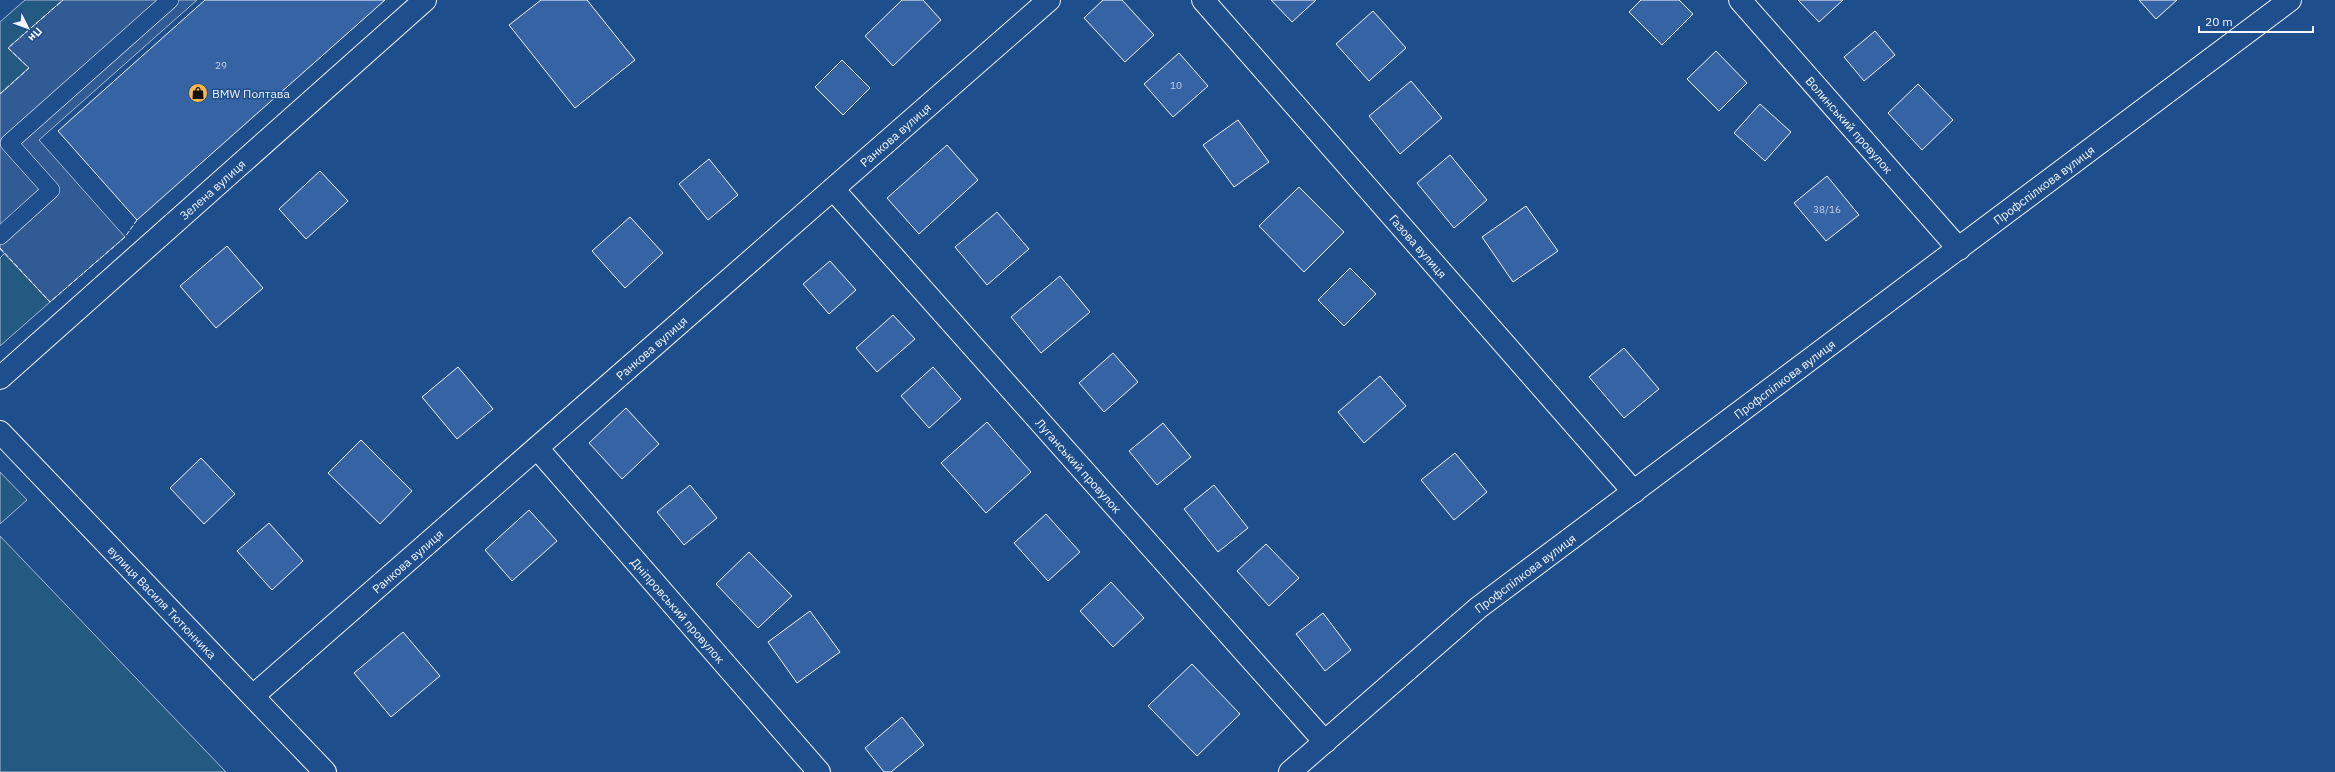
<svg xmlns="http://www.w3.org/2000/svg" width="2335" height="772" font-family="'IBM Plex Sans',sans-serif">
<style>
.green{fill:#245a82;stroke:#a8bbd7}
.parking{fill:#305b95;stroke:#a8bbd7}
.building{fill:#3563a3;stroke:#f2f6ff}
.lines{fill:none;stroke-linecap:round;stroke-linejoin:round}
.lane-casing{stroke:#f2f6ff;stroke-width:18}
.street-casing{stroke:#f2f6ff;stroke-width:24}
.lane{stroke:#1f4e8c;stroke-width:17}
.street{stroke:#1f4e8c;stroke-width:22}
.fence{stroke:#f2f6ff;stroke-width:1;stroke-dasharray:5 2;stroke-linecap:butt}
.labels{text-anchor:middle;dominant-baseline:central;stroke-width:3;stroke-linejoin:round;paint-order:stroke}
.number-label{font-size:10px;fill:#c3d1e8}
.poi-label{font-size:12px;fill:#f2f6ff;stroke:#1f4e8c;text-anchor:start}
.street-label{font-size:12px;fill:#f2f6ff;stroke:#1f4e8c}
</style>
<rect width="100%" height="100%" fill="#1f4e8c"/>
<path class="green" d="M25,0H63L9,48L29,68L0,94V22Z
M5,253L50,302L0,346V258Z
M0,472L27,500L0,524Z
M0,536L226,772H0Z"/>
<path class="parking" d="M63,0H197L39,140L125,237L50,302L0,249V94L29,68L8,48Z"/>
<path class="building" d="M205,0H385L137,220L58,131Z
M541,0H587L635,60L575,108L509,25Z
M902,0H923L941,20L893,66L865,36Z
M1103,0H1122L1154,35L1125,62L1084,18Z
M1271,0H1316L1292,22Z
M1641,0H1679L1693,14L1662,45L1629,12Z
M1798,0H1843L1819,22Z
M2139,0H2177L2156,19Z
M1373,11L1406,48L1369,81L1336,44Z
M1875,31L1895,55L1864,81L1844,57Z
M1716,51L1747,83L1719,111L1687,79Z
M1179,53L1208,86L1173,117L1144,84Z
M842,60L870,88L843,115L815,87Z
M1411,81L1442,118L1400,154L1369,116Z
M1918,84L1953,120L1922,150L1888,113Z
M1760,104L1791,132L1765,161L1734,133Z
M1238,120L1269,162L1234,187L1203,145Z
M947,145L978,180L919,234L887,198Z
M1450,155L1487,200L1454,228L1417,183Z
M709,159L738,195L708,220L679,184Z
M320,171L348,201L306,239L279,209Z
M1827,176L1859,215L1826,241L1794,203Z
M1299,187L1344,232L1304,272L1259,226Z
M1526,206L1558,251L1513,282L1482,237Z
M997,212L1029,249L987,285L955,247Z
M630,217L663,253L625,288L592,251Z
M227,246L263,288L216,328L180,286Z
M830,261L856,290L829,314L803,284Z
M1350,268L1376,294L1344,326L1318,300Z
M1060,276L1090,312L1041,353L1011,317Z
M893,315L915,339L877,372L856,348Z
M1624,348L1659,389L1624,418L1589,377Z
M1113,353L1138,382L1104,412L1079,383Z
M458,367L493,409L457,439L422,397Z
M933,367L961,399L929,428L901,396Z
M1380,376L1406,406L1364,443L1338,412Z
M626,408L659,444L622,479L589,443Z
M987,422L1031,472L986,513L941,463Z
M1163,423L1191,457L1157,485L1129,451Z
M361,440L412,491L380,524L328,473Z
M1455,453L1487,492L1454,520L1421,480Z
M201,458L235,494L204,524L170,488Z
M690,485L717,518L684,545L657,512Z
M1214,485L1248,528L1218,552L1184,509Z
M529,510L557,541L512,581L485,550Z
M1046,514L1080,552L1048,581L1014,543Z
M269,523L303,561L272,590L237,551Z
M1266,544L1299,578L1269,606L1237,571Z
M749,552L792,596L758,628L716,584Z
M1111,582L1144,618L1113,647L1080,611Z
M810,611L840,652L797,683L768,642Z
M1323,613L1351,650L1325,671L1296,634Z
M403,632L440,676L391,717L354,673Z
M1192,664L1240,714L1197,756L1148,706Z
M902,717L924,745L891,772H884L865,748Z"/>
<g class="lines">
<g class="lane-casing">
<path id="lane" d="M0,236L51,190L9,143L170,0"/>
</g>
<g class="street-casing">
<g id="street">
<path id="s1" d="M1203,0L1634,492"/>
<path id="s2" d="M1740,0L1959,249"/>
<path id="s3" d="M833,189L1325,742"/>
<path id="s4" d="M0,378L425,0"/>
<path id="s5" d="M0,432L325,772"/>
<path id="s6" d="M537,448L819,772"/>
<path id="s7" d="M253,696L1049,0"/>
<path id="s8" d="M1290,772L1478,608L2290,0"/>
</g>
</g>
<use href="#lane" class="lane"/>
<use href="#street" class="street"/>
<path class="fence" d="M0,94L29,68L8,48L63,0
M0,248L50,302L125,237L137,220"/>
</g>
<defs>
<g id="shop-disc" transform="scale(1)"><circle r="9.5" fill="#ffb74d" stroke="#1f4e8c"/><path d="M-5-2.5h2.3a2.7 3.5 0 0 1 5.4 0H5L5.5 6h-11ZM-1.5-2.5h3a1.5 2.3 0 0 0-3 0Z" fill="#111"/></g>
</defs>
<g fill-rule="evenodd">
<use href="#shop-disc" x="198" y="93"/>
</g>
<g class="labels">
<g class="number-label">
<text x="221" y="65">29</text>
<text x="1176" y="85">10</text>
<text x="1827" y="209">38/16</text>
</g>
<g class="poi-label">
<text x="212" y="93">BMW Полтава</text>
</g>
<g class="street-label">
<text stroke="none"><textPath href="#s2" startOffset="166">Волинський провулок</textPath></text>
<text stroke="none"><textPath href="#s7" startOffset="853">Ранкова вулиця</textPath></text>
<text stroke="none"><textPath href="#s8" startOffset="956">Профспілкова вулиця</textPath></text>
<text stroke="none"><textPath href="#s4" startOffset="284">Зелена вулиця</textPath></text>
<text stroke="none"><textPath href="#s1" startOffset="327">Газова вулиця</textPath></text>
<text stroke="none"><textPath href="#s7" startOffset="529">Ранкова вулиця</textPath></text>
<text stroke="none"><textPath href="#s8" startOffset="632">Профспілкова вулиця</textPath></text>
<text stroke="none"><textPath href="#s3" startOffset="370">Луганський провулок</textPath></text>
<text stroke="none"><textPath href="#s7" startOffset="205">Ранкова вулиця</textPath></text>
<text stroke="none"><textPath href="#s8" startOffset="308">Профспілкова вулиця</textPath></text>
<text stroke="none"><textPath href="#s5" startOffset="235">вулиця Василя Тютюнника</textPath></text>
<text stroke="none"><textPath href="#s6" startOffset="215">Дніпровський провулок</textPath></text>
</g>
</g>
<g transform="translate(28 28) rotate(132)" stroke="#1f4e8c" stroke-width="3" paint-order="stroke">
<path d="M0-3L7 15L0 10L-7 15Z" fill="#f2f6ff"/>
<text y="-6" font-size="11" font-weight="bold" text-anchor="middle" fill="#f2f6ff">Пн</text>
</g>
<path d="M2199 26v6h114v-6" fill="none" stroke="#f2f6ff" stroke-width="2"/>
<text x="2205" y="26" font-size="12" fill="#f2f6ff" stroke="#1f4e8c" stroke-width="3" paint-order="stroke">20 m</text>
</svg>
